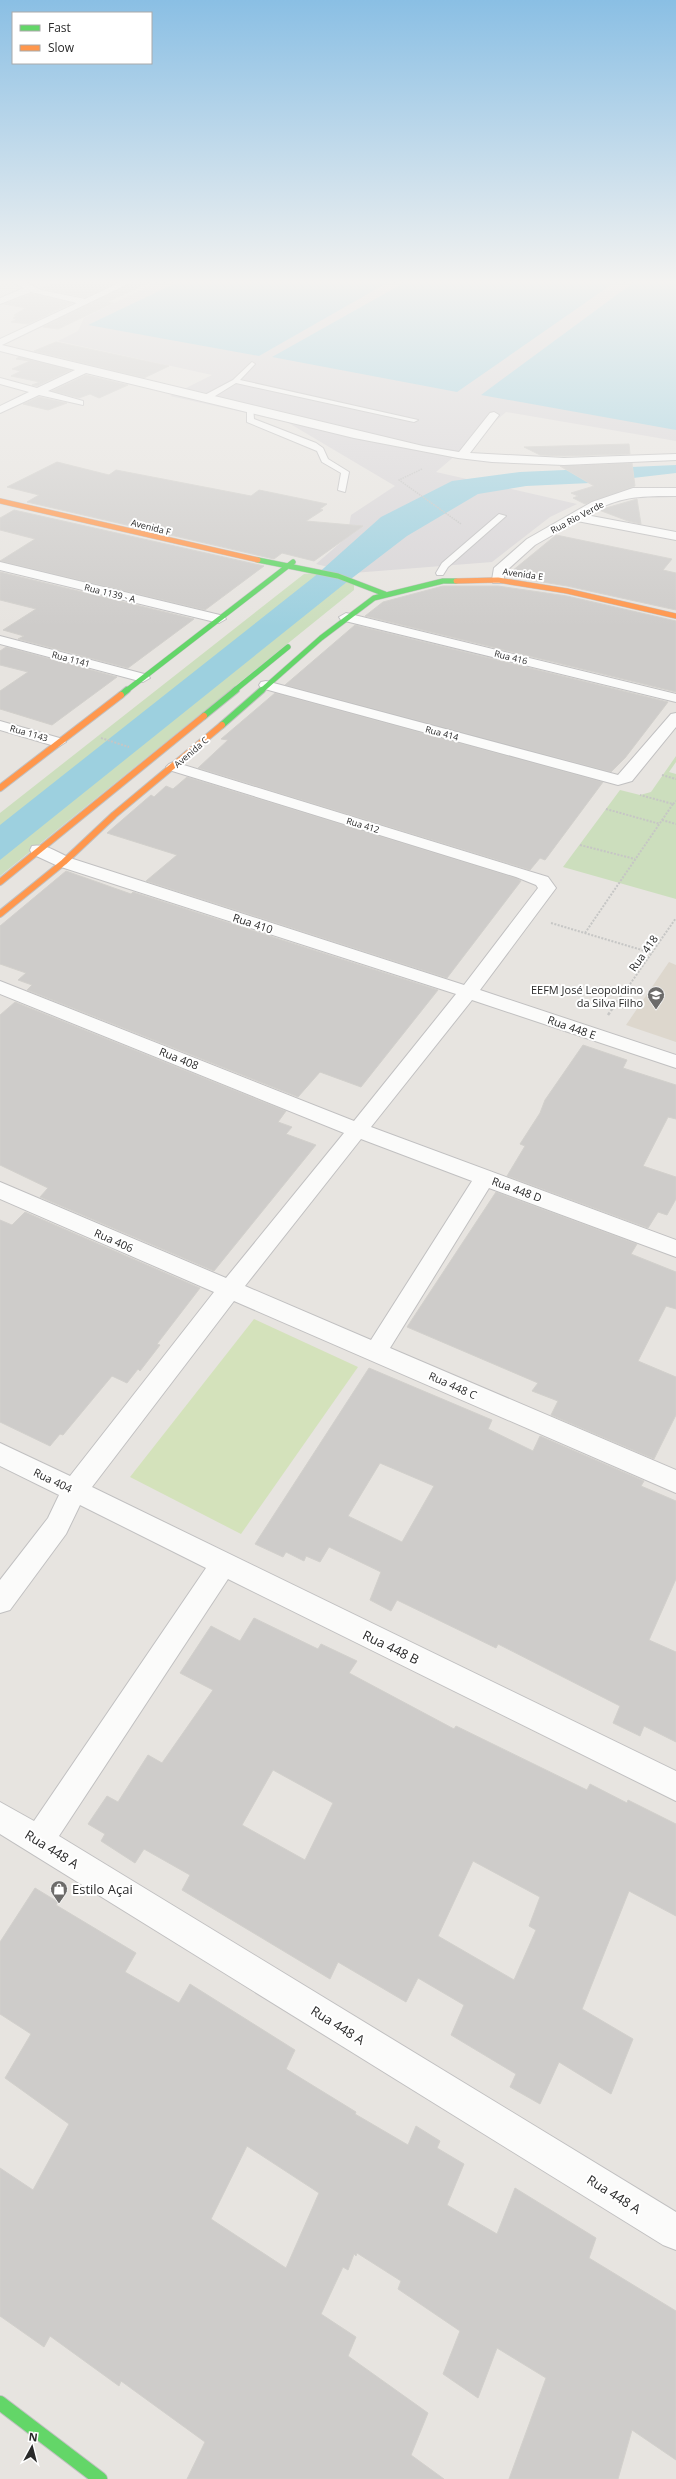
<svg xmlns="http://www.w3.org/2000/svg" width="676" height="2479" font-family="'Open Sans',sans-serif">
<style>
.industrial{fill:#d8d5d7}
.education{fill:#ddd7cd}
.green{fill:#ccdebd}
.pitch{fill:#d4e2bb}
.water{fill:#9dd0df}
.building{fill:#ceccca;stroke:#d2d0cc;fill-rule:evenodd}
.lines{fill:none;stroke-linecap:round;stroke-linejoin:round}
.lane-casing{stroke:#c1c0c1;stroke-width:2}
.street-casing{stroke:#c1c0c1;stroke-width:2}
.fast-far2-casing{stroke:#c1c0c1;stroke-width:6}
.fast-far1-casing{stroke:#c1c0c1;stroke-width:8}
.fast-casing{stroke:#c1c0c1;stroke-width:16}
.slow-far1-casing{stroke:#c1c0c1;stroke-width:6}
.slow-casing{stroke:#c1c0c1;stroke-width:8}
.path-far2{stroke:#c6c6c5;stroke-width:1.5;stroke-dasharray:1.5 1;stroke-linecap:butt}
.path-far1{stroke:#c6c6c5;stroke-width:2;stroke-dasharray:2 1.5;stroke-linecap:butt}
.path{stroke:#c6c6c5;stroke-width:2.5;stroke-dasharray:3 2;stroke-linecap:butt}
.lane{fill:#fbfbfa;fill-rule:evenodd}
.street{fill:#fbfbfa;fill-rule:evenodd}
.fast-far2{stroke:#63d668;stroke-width:5}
.fast-far1{stroke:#63d668;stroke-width:6}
.fast{stroke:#63d668;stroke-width:14}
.slow-far1{stroke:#ff974d;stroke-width:5}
.slow{stroke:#ff974d;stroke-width:6}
.labels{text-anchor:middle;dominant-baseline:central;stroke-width:4;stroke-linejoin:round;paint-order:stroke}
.far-street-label{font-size:9px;fill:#2a2a2a;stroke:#fff}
.street-label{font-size:11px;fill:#2a2a2a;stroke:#fff}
.poi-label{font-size:11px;fill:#2a2a2a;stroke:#fff;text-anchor:end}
.near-street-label{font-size:13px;fill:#2a2a2a;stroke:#fff}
.near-poi-label{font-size:13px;fill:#2a2a2a;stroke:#fff;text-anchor:start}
</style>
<rect width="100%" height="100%" fill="#e7e4e0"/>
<path class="industrial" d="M161,280H676V441L506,412L436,472L577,504L550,517L492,562L353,573L316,564L347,537L351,515L395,486L287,422L170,396L212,375L58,341L78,331L84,318Z"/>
<path class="education" d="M669,962L676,965V1042L626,1025Z"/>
<path class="green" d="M315,573L354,582V590L0,876V813L304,574Z
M676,756V762L669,772L676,774V899L563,867L620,790L640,795L651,792Z"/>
<path class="pitch" d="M254,1319L358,1367L241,1534L130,1477Z"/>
<path class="water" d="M182,280H392L259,356L88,325Z
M409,280H618L457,392L272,357Z
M637,280H676V430L481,395Z
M676,465V473L590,483L526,486L478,494L407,536L343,585L0,860V825L315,576L381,517L452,481L520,472Z"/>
<path class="building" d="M63,280H121L85,297L41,288Z
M137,280H155L107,302L113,303L58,329L43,327Z
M31,294L72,303L28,324L11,322L17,319L13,318L17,316L14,315L26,308L4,304Z
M56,342L80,347L169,366L144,378L34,351Z
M19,357L71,370L37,386L32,385L40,382L11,376L21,371L12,369L30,361L16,359Z
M86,375L128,385L99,398L90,394L79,398L52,391Z
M39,397L67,403L48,410L23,404Z
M629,444L630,454L564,456L540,455L524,447Z
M57,462L109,475L116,470L251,496L259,490L327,504L320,509L323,510L306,521L363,526L314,561L282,553L274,559L27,502L39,495L7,487Z
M632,463L635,486L585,504L573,498L578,496L571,493L594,486L560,466Z
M637,499L641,524L628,521L599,510Z
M14,510L264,566L205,610L0,561L35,539L0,530V518Z
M556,535L672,559L663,570L676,573V610L567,586L506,576Z
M0,572L194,619L128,668L18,639L24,636L3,630L36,609L0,600Z
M443,586H498L567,596L676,621V692L365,616L383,602Z
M355,625L668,702L625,758L611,772L285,685Z
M6,647L117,677L52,725L0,709V691L28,672L0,665V651Z
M275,693L603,782L545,860L540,858L530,870L198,768L228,740L221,739Z
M187,777L516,878L521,881L447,978L146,881L177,855L107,833L151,795L154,797L166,786L173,789Z
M66,871L131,894L133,892L438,990L361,1087L320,1072L298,1097L27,990L32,985L18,980L26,973L0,964V926Z
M15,1002L286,1111L278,1122L292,1127L286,1134L316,1145L214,1271L40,1197L48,1188L0,1165V1015Z
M583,1045L627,1060L623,1068L676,1085V1119L668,1117L643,1166L676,1177V1199L667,1215L658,1212L648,1228L507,1176L525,1146L520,1144L540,1113L545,1100Z
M496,1192L637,1244L631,1254L676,1272V1309L666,1306L638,1361L676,1377V1415L654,1459L551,1415L558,1401L532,1391L538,1383L407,1327Z
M25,1212L200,1288L157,1344L160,1345L140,1371L138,1369L127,1383L112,1376L63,1435L60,1434L50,1446L0,1422V1220L12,1225Z
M369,1368L492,1420L488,1429L533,1451L540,1436L644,1481L641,1486L676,1501V1579L649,1640L676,1652V1742L644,1726L640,1736L613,1723L620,1706L498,1644L496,1648L397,1600L391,1611L370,1600L381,1572L329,1547L320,1562L306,1556L304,1561L286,1552L283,1557L255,1544ZM380,1463L434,1486L402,1542L348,1516Z
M254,1618L318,1649L321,1644L357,1661L349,1673L454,1729L456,1726L587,1790L590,1784L627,1803L628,1800L676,1824V1916L629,1891L582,2009L633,2039L611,2094L559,2062L540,2104L510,2087L516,2074L451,2035L464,2005L418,1978L406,2002L338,1962L330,1979L182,1890L190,1875L144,1849L135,1863L101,1841L105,1834L88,1824L107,1796L118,1802L148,1755L162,1763L213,1690L180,1673L211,1626L240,1641ZM273,1770L333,1803L305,1860L242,1825ZM473,1861L540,1897L529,1926L536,1930L514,1980L438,1936Z
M35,1888L58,1902L56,1905L136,1953L125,1972L179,2003L190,1984L295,2050L286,2069L356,2112L355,2114L408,2145L416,2126L440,2141L437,2148L464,2164L447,2205L497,2234L515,2188L596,2238L589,2258L676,2311V2460L632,2430L618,2479H509L546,2378L497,2348L478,2398L443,2374L460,2331L398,2289L401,2281L357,2253L356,2256L354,2254L348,2270L343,2267L321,2314L356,2337L348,2356L428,2413L411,2455L444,2479H187L205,2442L121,2381L119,2386L50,2336L44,2347L0,2316V2168L33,2190L69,2124L5,2078L31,2034L0,2014V1942ZM247,2146L319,2193L286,2268L211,2219Z"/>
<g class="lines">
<g class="lane-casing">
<path id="lane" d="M252,362L255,364L240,380L418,420L414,422L236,383L207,401H201V397L233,380Z
M247,407H253L254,419L316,443L323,448L328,459L349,472L345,492L338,490L341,473L322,462L317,451L247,422Z
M499,514L506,516L448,567L443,575H437L436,573L442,563Z"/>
</g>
<g class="street-casing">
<path id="street" d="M8,280H21L41,290L85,299L125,280H136L2,345L423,446L459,452L490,413L494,412L499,415L470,453L564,458L676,454V460L564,465L492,462L458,458L354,438L86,373L48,391L83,401V405L39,395L0,413V406L29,392L0,384V378L37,388L75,370L0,351V339L77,303L31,292L0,304V298L24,288Z
M633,488H676V496C638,496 620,496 586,515L676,532V540L577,521L535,545L505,572L503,583H493L492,580L494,568L527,539L592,502Z
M0,562L224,616L226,619L219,623L0,570Z
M346,613L676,694V702L341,620L339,617Z
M0,636L148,675L150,678L143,682L0,644Z
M266,681L618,775L671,714L676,713V727L632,781L618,785L261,688L259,685L261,682Z
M0,721L63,739L66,742L58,747L0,730Z
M174,762L548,877L556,888L480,990L676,1055V1068L472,1000L371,1127L676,1240V1257L489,1188L390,1348L676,1470V1493L234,1301L92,1487L676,1771V1801L228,1579L59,1836L676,2212V2250L663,2245L0,1834V1802L34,1821L206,1568L80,1505L66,1534L10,1610L0,1613V1580L48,1518L59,1495L0,1466V1443L70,1476L214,1292L0,1199V1182L226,1278L344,1133L0,994V981L354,1121L456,994L58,866L32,854L30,850L32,846C45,843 59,853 70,858L464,985L538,888L536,885L516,877L169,770L166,767L169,764ZM361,1139L472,1181L371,1340L245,1286Z"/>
</g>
<g class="fast-far2-casing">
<path id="fast-far2" d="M258,560L338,576L385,594
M126,691L293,562
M234,691L288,647
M261,691L321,638L374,598L443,581H456"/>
</g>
<g class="fast-far1-casing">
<path id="fast-far1" d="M121,695L127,690
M204,716L236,690
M222,725L262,690"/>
</g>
<g class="fast-casing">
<path id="fast" d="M0,2403L100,2479"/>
</g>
<g class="slow-far1-casing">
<path id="slow-far1" d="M0,501L258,560
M456,581L498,580L567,591L676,616"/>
</g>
<g class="slow-casing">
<path id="slow" d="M0,788L121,695
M0,882L204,716
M0,914L64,862L114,815L222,725"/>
</g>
<path class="path-far2" d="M422,469L399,480L461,524"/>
<path class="path-far1" d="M101,738L129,747
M662,775L676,779
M673,804L676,801
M606,809L660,824
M662,820L676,824
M580,845L635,859
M551,923L652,953
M585,933L673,804L640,795
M628,987L676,918"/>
<path class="path" d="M608,1015L628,986"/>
<use href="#lane" class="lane"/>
<use href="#street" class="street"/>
<use href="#fast-far2" class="fast-far2"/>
<use href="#fast-far1" class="fast-far1"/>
<use href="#fast" class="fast"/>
<use href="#slow-far1" class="slow-far1"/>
<use href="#slow" class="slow"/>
</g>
<linearGradient id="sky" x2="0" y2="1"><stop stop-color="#8abfe4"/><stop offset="0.45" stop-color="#f4f3f1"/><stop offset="1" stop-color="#f4f3f1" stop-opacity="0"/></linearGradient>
<rect width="676" height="627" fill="url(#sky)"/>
<defs>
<g id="school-pin" transform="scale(0.9)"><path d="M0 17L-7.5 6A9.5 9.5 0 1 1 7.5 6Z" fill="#6c6b6a" stroke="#fff"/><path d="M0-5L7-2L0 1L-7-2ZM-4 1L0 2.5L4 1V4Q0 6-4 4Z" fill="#fff"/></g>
<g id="shop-pin" transform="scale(0.9)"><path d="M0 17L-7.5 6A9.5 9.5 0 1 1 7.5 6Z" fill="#6c6b6a" stroke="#fff"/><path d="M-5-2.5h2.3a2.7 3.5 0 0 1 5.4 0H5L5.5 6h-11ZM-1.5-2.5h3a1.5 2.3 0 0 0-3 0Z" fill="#fff"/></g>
</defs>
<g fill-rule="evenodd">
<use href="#school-pin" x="656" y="995"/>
<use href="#shop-pin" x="59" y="1889"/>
</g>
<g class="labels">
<g class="far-street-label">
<text transform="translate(577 517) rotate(-28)">Rua Rio Verde</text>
<text transform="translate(151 527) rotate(14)">Avenida F</text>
<text transform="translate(523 574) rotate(8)">Avenida E</text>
<text transform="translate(110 593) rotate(14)">Rua 1139 - A</text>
<text transform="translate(511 657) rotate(14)">Rua 416</text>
<text transform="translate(71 659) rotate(15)">Rua 1141</text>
<text transform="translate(29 733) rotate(16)">Rua 1143</text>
<text transform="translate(442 733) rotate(15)">Rua 414</text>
<text transform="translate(191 752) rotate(-41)">Avenida C</text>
<text transform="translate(363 825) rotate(17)">Rua 412</text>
</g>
<g class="street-label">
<text transform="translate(253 923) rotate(18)">Rua 410</text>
<text transform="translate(643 953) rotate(-55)">Rua 418</text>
<text transform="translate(572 1027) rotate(19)">Rua 448 E</text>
<text transform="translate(179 1058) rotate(22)">Rua 408</text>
<text transform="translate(517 1189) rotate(20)">Rua 448 D</text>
<text transform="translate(114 1240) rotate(24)">Rua 406</text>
<text transform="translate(453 1385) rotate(24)">Rua 448 C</text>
<text transform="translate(53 1480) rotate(26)">Rua 404</text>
</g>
<g class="poi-label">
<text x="643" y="989">EEFM José Leopoldino<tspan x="643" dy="13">da Silva Filho</tspan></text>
</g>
<g class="near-street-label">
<text transform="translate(391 1647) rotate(26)">Rua 448 B</text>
<text transform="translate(52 1849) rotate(32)">Rua 448 A</text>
<text transform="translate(338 2025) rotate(32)">Rua 448 A</text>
<text transform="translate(614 2194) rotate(32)">Rua 448 A</text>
</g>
<g class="near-poi-label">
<text x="72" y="1889">Estilo Açai</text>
</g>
</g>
<rect x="12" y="12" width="140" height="52" fill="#ffffff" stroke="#aaaaaa"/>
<rect x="20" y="25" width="20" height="6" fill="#63d668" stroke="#aaaaaa"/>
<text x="48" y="32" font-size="12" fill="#2a2a2a">Fast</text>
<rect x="20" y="45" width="20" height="6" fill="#ff974d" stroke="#aaaaaa"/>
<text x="48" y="52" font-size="12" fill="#2a2a2a">Slow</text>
<g transform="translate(32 2447) rotate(7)" stroke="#ffffff" stroke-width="3" paint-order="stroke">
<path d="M0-3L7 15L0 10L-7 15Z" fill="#2a2a2a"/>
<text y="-6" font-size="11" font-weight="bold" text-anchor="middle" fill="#2a2a2a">N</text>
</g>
</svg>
